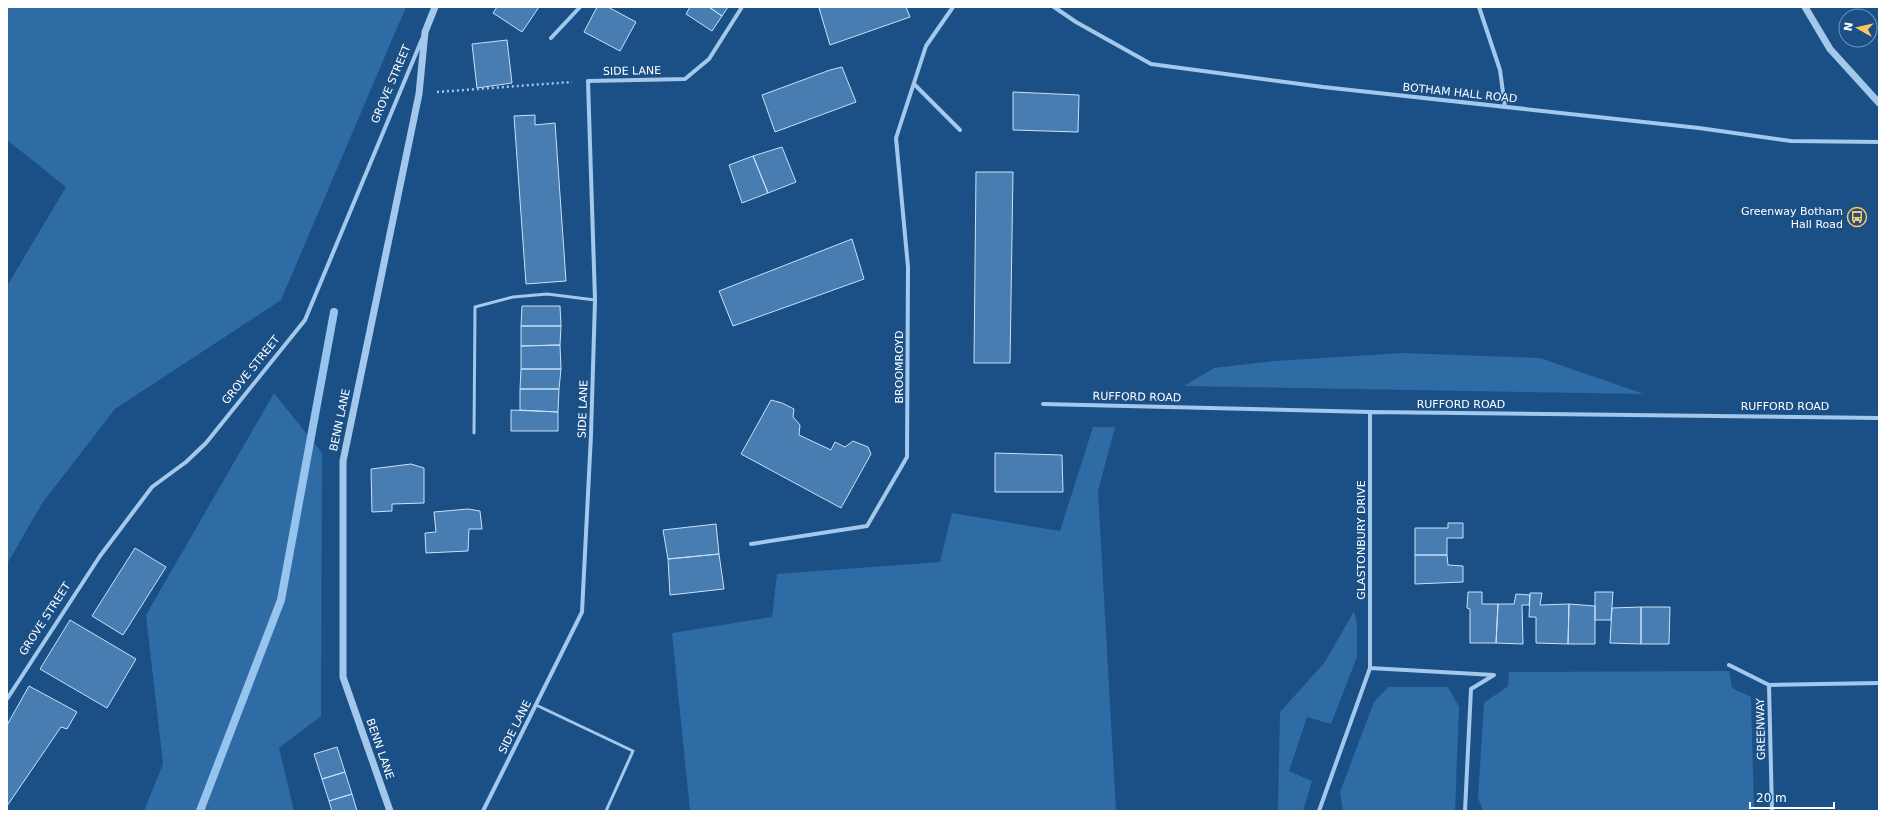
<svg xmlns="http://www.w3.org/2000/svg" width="1886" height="818" font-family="'DejaVu Sans',sans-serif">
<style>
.green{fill:#2f6ba4}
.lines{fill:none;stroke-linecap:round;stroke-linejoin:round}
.stream{stroke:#96c4ee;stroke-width:8}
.building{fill:#487db1;stroke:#c8e1f8}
.path{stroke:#a3c8eb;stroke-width:2.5;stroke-dasharray:2 3;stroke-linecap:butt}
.service{stroke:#a3c8eb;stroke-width:3}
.minor{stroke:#a3c8eb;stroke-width:4}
.tertiary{stroke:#a3c8eb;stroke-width:7}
.labels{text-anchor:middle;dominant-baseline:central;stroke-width:3;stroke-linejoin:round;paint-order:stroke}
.street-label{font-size:11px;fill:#fff;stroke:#1b5086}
.poi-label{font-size:11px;fill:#fff;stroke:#1b5086;text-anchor:end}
</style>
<rect width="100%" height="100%" fill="#1b5086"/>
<path class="green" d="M7,7H406L281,300L115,409L43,502L7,564V286L66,187L7,140Z
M1402,353L1540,358L1644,394L1184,386L1214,368L1274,361Z
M274,393L322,453L321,716L279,748L294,811H144L163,764L146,615Z
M1093,427H1115L1098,491L1116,811H690L672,633L772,617L777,574L940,562L952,513L1060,531Z
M1354,611L1357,625V657L1331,724L1307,717L1289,771L1312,781L1303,811H1278L1280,712L1325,662Z
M1729,671L1732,688L1751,697L1754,808L1750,811H1483L1478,798L1484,703L1508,686L1509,672Z
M1388,687H1448L1459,707L1455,811H1343L1340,792L1374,702Z"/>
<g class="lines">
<path class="stream" d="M200,811L281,600L334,312"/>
</g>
<path class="building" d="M497,7H539L522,32L493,13Z
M597,7H608L636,22L620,51L584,32Z
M690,7H709L722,16L712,31L686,14Z
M709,7H728L722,16Z
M823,7H906L910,17L830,45L819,8Z
M507,40L512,83L477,88L472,44Z
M842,67L856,102L775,132L762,95L830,70Z
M1013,92L1079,95L1078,132L1013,130Z
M535,115V125L555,123L566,281L526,284L514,116Z
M782,147L796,182L768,193L753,156Z
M753,156L768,193L742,203L729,165Z
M976,172H1013L1010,363H974Z
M852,239L864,279L733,326L719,291Z
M522,306H560L561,326H521Z
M521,326H561L560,345L521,346Z
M560,345L561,369H521V346Z
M521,369H561L559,389H520Z
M520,389H559L558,412L520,410Z
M771,400L782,403L794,409L793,417L800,425L799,435L831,450L835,442L845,447L853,441L868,447L871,454L841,508L741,454Z
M511,410L558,412V431H511Z
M995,453L1062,455L1063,492H995Z
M411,464L424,468V503L392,504V511L372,512L371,469Z
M468,509L480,511L482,529H469L468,551L426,553L425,533L436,532L434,512Z
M1448,523H1463V538H1447V555H1415V528H1448Z
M716,524L719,554L668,559L663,530Z
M135,548L166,567L123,635L92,616Z
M719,554L724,589L670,595L668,559Z
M1415,555H1447L1448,565L1463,566V582L1415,584Z
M1468,592H1482V604H1498L1496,643H1470V609L1467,608Z
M1595,592H1613L1611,620H1595Z
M1530,593H1542L1540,605L1569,604L1568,644L1536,643V617H1529Z
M1516,594L1530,595L1529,605H1522L1523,644L1496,643L1498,604H1514Z
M1569,604L1595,606V644H1568Z
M1641,607V644L1610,643L1612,608Z
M1641,607H1670L1669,644H1641Z
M70,620L136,659L107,708L40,669Z
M29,686L77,712L67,729L61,727L7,806V725Z
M337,747L345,772L322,779L314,754Z
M345,772L352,794L329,801L322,779Z
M352,794L357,811H332L329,801Z"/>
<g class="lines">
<path class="path" d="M437,92L572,82"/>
<path class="service" d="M474,433L475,307L513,297L547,294L595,300
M536,705L633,751L606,811"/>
<path class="minor" d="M1054,7L1076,22L1151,64L1323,87L1699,128L1791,141L1879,142
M1479,7L1500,70L1505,107
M551,38L580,7
M914,84L960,130
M1043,404L1370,412L1879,418
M751,544L867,526L907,457L908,267L896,138L926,46L953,7
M1729,665L1769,685
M1370,668L1494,675L1471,689L1465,811
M7,699L100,556L152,487L186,462L206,443L305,320L422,39
M483,811L582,612L591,435L595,300L588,81L685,79L709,59L742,7
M1319,811L1370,668V412
M1772,811L1769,685L1879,683"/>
<path class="tertiary" d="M1805,7L1830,49L1879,103
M390,811L343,677V461L419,94L425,32L435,7"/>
</g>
<defs>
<g id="bus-ring" transform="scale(1)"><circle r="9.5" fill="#1b5086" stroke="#fcc660" stroke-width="1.5"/><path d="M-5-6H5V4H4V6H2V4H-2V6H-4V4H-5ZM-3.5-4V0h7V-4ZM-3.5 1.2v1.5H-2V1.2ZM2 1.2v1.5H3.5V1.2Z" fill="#fcc660"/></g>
</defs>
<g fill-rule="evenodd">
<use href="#bus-ring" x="1857" y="217"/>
</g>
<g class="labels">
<g class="street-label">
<text transform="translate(632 71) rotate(-1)">SIDE LANE</text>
<text transform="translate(391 84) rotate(-67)">GROVE STREET</text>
<text transform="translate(1460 93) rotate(6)">BOTHAM HALL ROAD</text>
<text transform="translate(899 367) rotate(-90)">BROOMROYD</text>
<text transform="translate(251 370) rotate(-51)">GROVE STREET</text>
<text transform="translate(1137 397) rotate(1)">RUFFORD ROAD</text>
<text x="1461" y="404">RUFFORD ROAD</text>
<text x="1785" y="406">RUFFORD ROAD</text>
<text transform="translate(583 409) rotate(-88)">SIDE LANE</text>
<text transform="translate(340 420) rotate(-78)">BENN LANE</text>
<text transform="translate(1361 540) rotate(-90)">GLASTONBURY DRIVE</text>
<text transform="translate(45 619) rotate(-57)">GROVE STREET</text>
<text transform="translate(515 727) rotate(-63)">SIDE LANE</text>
<text transform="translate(1761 729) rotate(-91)">GREENWAY</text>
<text transform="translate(380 749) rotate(71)">BENN LANE</text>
</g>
<g class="poi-label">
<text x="1843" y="211">Greenway Botham<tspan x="1843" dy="13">Hall Road</tspan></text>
</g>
</g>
<rect width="1886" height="818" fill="none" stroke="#ffffff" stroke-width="16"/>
<g transform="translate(1858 28) rotate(278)"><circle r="19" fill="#1b5086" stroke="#7696b6"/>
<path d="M0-3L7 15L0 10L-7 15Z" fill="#fcc660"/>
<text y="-6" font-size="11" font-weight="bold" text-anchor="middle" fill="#ffffff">N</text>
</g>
<path d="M1750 802v6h84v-6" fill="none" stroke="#ffffff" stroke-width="2"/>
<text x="1756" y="802" font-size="12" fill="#ffffff" stroke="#1b5086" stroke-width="3" paint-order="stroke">20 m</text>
</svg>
